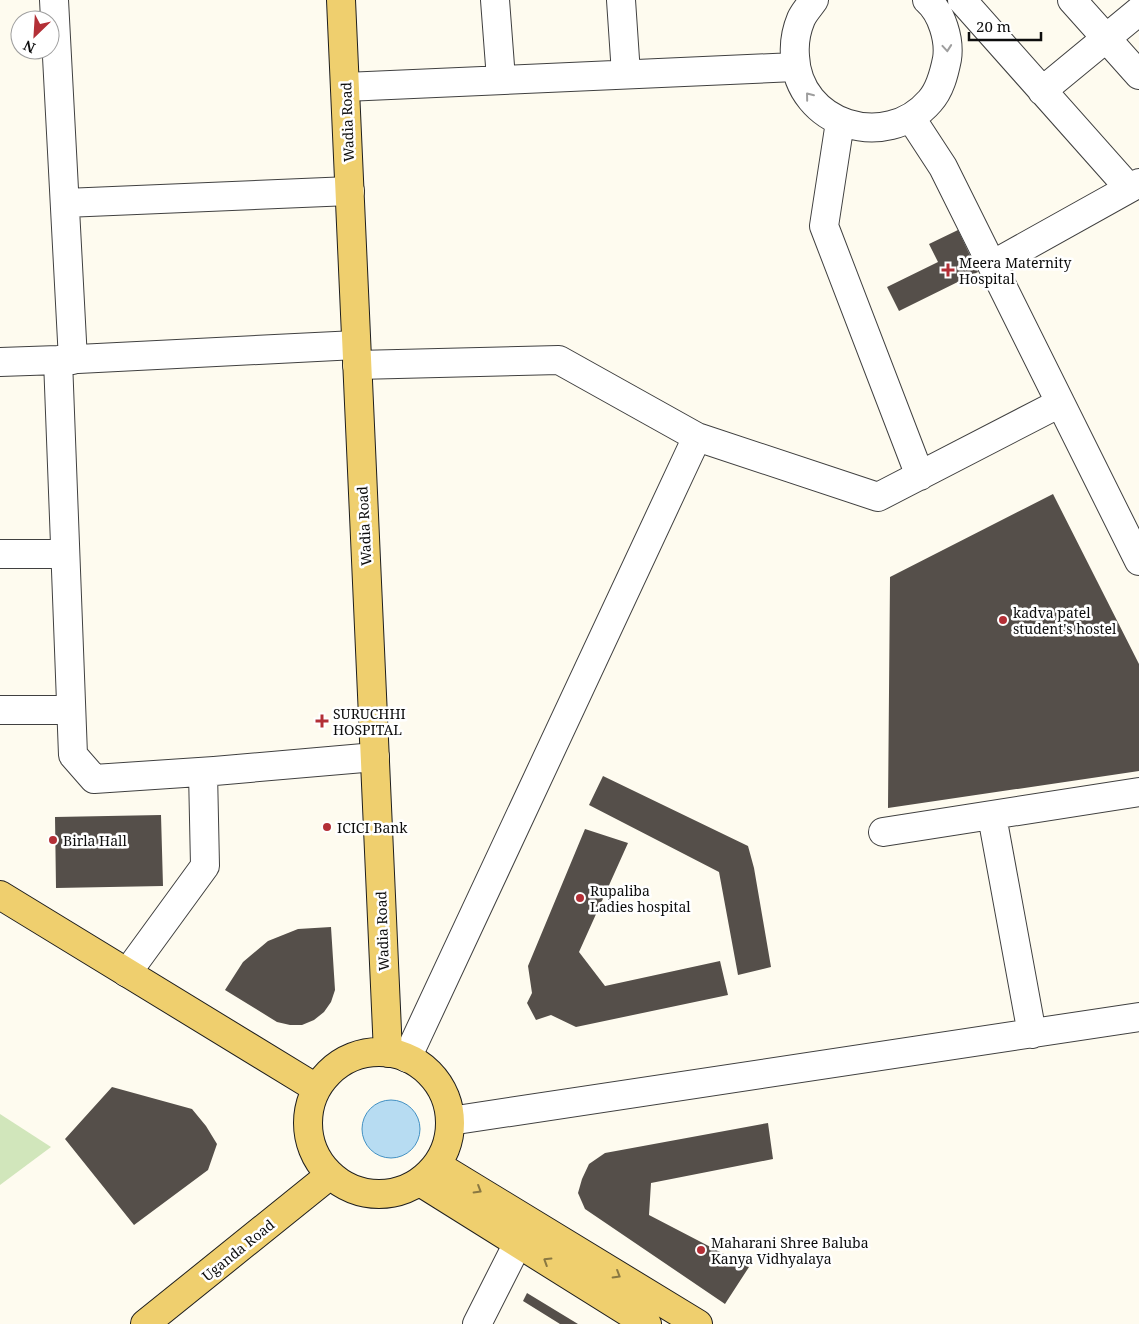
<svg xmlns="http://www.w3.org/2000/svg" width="1139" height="1324" font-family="'Noto Serif',serif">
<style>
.green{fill:#d1e6bb}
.water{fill:#b7dcf2;stroke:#4391c3}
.building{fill:#554f4a}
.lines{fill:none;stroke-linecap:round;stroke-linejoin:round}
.minor-casing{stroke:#404040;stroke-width:30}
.major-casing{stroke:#1e1e1e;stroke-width:30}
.minor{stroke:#fff;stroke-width:28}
.major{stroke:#efcf6e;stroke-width:28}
.oneway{stroke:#9e9e9e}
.oneway2{stroke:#897842}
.poi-dot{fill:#b32f36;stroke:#fff;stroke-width:2}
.labels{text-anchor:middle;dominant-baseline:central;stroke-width:5;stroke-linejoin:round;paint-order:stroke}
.street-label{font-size:14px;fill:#0d0d0d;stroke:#fff}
.poi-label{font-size:14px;fill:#0d0d0d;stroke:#fff;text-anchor:start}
</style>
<rect width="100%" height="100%" fill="#fefbef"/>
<path class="green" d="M0,1114L51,1147L0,1185Z"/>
<path class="water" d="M362 1129a29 29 0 1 1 58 0a29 29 0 1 1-58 0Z"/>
<path class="building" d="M958,230L978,272L899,311L887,287L938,262L929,244Z
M1053,494L1139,664V771L888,808L890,577Z
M603,776L748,846L754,868L771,967L738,975L719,872L589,805Z
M161,815L163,886L56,888L55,817Z
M585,829L628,843L579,952L605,986L720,961L728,995L576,1027L551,1015L536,1020L527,1003L532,993L528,966Z
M331,927L335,990L331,1002L324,1012L314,1020L302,1025H290L277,1022L225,990L243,962L268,941L298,929Z
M112,1087L192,1109L206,1126L217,1144L208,1170L134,1225L65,1139Z
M768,1123L773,1159L651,1183L649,1215L749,1267L725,1304L585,1209L578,1193L582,1179L589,1164L605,1153Z
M527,1293L578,1324H560L523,1301Z"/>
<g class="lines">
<g class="minor-casing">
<path id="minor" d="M54,0L73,360
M495,0L501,79
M621,0L626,74
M814,0C810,6 804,12 801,19C796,31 794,44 795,56C798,125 886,152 930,101C940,90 944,74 947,59C950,40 942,13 927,0
M962,0L1129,188
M1072,0L1139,75
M345,87L795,67
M1042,91L1139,11
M911,118L943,167L1139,561
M840,122L824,226L920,476
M65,203L350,191
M992,265L1139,183
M0,362L58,360
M357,365L559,360L697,437L878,497L1060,403
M0,554H65
M0,710H71
M214,771L94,779L73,755L58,360L356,345
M992,816L1032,1034
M883,832L1139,792
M127,973L205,866L203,772L375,757
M407,1058L697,437
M450,1121L1139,1017
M477,1324L518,1243"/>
</g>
<g class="major-casing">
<path id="major" d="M341,0L388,1053
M0,895L316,1088
M308 1123a71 71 0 1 1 142 0a71 71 0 1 1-142 0Z
M437,1165L698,1324
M420,1182L647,1324
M145,1324L330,1175"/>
</g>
<use href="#minor" class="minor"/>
<use href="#major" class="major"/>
</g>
<defs><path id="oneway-chevron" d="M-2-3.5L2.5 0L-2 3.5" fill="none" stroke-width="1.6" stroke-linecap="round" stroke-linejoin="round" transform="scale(1.25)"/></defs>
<g class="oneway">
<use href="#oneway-chevron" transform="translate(947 48) rotate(85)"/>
<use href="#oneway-chevron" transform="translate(809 96) rotate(-129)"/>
</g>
<g class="oneway2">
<use href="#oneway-chevron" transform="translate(478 1190) rotate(31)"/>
<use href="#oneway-chevron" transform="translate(547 1261) rotate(-148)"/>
<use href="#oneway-chevron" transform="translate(617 1275) rotate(31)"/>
</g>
<g class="poi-dot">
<path d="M945.5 262.5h5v5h5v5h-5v5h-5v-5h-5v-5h5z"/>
<circle cx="1003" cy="620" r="5"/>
<path d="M319.5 713.5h5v5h5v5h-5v5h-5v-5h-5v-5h5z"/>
<circle cx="327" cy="827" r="5"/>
<circle cx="53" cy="840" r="5"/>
<circle cx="580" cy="898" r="5"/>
<circle cx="701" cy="1250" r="5"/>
</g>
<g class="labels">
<g class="street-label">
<text transform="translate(347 122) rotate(-92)">Wadia Road</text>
<text transform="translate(364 526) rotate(-93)">Wadia Road</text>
<text transform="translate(382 931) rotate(-92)">Wadia Road</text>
<text transform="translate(238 1250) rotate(-39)">Uganda Road</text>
</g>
<g class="poi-label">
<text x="959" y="262">Meera Maternity<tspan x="959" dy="16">Hospital</tspan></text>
<text x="1013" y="612">kadva patel<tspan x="1013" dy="16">student's hostel</tspan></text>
<text x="333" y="713">SURUCHHI<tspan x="333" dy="16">HOSPITAL</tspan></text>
<text x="337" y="827">ICICI Bank</text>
<text x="63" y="840">Birla Hall</text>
<text x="590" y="890">Rupaliba<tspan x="590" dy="16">Ladies hospital</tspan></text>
<text x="711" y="1242">Maharani Shree Baluba<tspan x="711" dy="16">Kanya Vidhyalaya</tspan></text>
</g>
</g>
<g transform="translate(35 35) rotate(205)"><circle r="24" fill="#ffffff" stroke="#9e9e9e"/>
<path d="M0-4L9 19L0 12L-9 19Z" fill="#b32f36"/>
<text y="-8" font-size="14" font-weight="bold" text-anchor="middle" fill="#0d0d0d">N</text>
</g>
<path d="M969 32v8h72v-8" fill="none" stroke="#0d0d0d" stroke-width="2.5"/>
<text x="976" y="32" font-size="15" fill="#0d0d0d" stroke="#ffffff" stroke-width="4" paint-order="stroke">20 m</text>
</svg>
